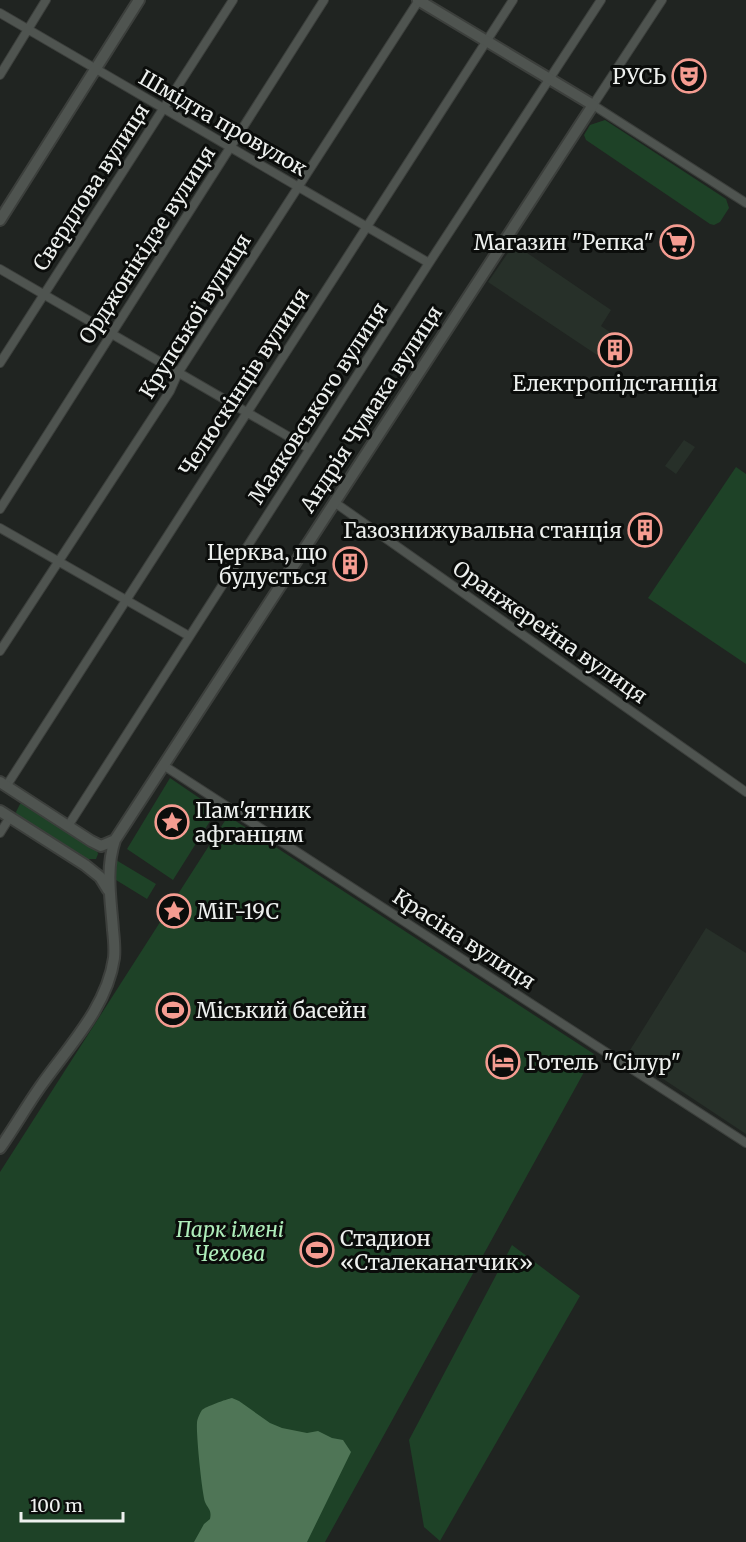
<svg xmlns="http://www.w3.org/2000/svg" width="746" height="1542" font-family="Merriweather,serif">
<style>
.built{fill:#273029}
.green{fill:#1e4227}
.water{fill:#4f7556}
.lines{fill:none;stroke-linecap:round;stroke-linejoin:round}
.minor-casing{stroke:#3c3f3c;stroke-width:10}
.tertiary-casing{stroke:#3c3f3c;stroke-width:14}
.minor{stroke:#4f5450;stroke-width:8}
.tertiary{stroke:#4f5450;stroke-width:10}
.labels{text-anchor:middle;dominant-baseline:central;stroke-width:6;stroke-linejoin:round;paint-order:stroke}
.poi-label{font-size:21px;fill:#edf0ee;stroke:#0b0d0b;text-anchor:start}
.street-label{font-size:21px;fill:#edf0ee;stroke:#0b0d0b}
.park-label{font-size:21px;font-style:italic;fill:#aeedba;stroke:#0b0d0b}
</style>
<rect width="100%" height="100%" fill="#202421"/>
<path class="built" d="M514,244L611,310L601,326L626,343L612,365L488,282Z
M684,440L695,447L676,474L665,466Z
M706,928L746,953V1134L627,1055Z"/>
<path class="green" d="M605,120L726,199L729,208L720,222L714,225L710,224L586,140L584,135L590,125Z
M736,467L746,474V664L648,598Z
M170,778L217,810L173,880L127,849Z
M23,803L97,850L98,854L96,859H85L17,816L16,812L20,804Z
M228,816L594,1054L325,1542H0V1172Z
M116,860L156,884L147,899L116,880L115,871Z
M512,1245L580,1296L440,1541L424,1527L409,1440Z"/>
<path class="water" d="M232,1398L239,1401L270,1423L282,1428L307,1433L318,1431L332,1438L343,1440L351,1452L307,1542H194L204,1524L210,1519C212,1510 208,1509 205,1502C202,1493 196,1434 197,1423C197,1419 200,1413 202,1410C205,1407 227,1399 232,1398Z"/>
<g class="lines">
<g class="minor-casing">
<path id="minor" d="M662,0L593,105L746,203
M0,13L429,263
M0,75L46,0
M0,269L310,449
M0,363L233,0
M334,502L746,792
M0,509L324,0
M0,528L189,636
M0,651L170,391L178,373L419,0
M163,765L746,1143
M7,785L513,0
M68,826L429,263L601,0
M0,833L10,817"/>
</g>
<g class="tertiary-casing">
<path id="tertiary" d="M0,220L139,0
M0,782L91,841L101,846L115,840
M0,811L85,865L100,877L108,890
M0,1148C14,1128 26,1107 40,1087C67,1048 107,1008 114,958C115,949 114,939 113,930C111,900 105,870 115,840L593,105L418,0"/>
</g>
<use href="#minor" class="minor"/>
<use href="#tertiary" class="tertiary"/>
</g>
<defs>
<g id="theatre-ring" transform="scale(1.725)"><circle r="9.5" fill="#0b0d0b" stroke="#f59c91" stroke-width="1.5"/><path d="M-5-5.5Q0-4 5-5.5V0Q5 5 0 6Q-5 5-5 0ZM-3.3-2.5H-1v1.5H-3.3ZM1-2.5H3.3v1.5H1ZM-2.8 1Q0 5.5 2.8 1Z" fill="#f59c91"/></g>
<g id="supermarket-ring" transform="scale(1.725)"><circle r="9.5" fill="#0b0d0b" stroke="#f59c91" stroke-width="1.5"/><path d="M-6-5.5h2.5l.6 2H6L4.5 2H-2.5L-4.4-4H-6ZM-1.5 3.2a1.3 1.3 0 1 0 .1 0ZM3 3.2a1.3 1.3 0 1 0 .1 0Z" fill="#f59c91"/></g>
<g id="building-ring" transform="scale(1.725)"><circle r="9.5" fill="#0b0d0b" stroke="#f59c91" stroke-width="1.5"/><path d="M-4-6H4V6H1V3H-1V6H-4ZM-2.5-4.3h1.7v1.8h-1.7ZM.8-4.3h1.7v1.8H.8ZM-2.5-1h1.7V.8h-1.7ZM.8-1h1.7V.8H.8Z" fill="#f59c91"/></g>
<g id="sight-ring" transform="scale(1.725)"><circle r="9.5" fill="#0b0d0b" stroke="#f59c91" stroke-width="1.5"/><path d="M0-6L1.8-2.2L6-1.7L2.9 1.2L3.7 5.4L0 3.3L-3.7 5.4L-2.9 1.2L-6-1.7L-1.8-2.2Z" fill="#f59c91"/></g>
<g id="stadium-ring" transform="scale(1.725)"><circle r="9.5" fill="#0b0d0b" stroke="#f59c91" stroke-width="1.5"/><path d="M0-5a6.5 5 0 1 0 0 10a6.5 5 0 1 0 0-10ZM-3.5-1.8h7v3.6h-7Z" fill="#f59c91"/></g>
<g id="hotel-ring" transform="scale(1.725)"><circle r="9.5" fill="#0b0d0b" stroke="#f59c91" stroke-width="1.5"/><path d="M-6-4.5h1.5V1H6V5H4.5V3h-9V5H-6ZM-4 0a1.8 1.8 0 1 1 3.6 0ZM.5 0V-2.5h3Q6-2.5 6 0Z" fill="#f59c91"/></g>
</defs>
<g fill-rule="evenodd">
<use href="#theatre-ring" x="689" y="76"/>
<use href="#supermarket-ring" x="677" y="242"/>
<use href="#building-ring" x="615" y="350"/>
<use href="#building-ring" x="645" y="530"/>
<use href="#building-ring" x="350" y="564"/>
<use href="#sight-ring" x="172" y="822"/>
<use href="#sight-ring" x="174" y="911"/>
<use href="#stadium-ring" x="173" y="1010"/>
<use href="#hotel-ring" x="503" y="1062"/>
<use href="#stadium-ring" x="317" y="1250"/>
</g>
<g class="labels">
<g class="poi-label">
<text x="666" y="76" text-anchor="end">РУСЬ</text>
<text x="654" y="242" text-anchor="end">Магазин "Репка"</text>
<text x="615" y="383" text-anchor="middle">Електропідстанція</text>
<text x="622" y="530" text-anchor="end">Газознижувальна станція</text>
<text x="327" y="552" text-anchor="end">Церква, що<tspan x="327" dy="24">будується</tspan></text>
<text x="195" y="810">Пам'ятник<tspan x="195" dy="24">афганцям</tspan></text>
<text x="197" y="911">МіГ-19С</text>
<text x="196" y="1010">Міський басейн</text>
<text x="526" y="1062">Готель "Сілур"</text>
<text x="340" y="1238">Стадион<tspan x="340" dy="24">«Сталеканатчик»</tspan></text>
</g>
<g class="street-label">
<text transform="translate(223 123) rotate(30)">Шмідта провулок</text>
<text transform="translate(91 187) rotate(-57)">Свердлова вулиця</text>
<text transform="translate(147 245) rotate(-57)">Орджонікідзе вулиця</text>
<text transform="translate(195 316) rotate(-58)">Крупської вулиця</text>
<text transform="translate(244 382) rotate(-57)">Челюскінців вулиця</text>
<text transform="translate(318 403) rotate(-57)">Маяковського вулиця</text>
<text transform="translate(371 409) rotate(-57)">Андрія Чумака вулиця</text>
<text transform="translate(550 632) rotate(35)">Оранжерейна вулиця</text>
<text transform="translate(464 939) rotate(33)">Красіна вулиця</text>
</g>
<g class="park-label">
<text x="230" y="1229">Парк імені<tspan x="230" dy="24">Чехова</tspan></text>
</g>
</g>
<path d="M21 1512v9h102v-9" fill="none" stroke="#edf0ee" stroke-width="3"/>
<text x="30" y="1512" font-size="18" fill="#edf0ee" stroke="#0b0d0b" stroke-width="4.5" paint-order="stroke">100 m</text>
</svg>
